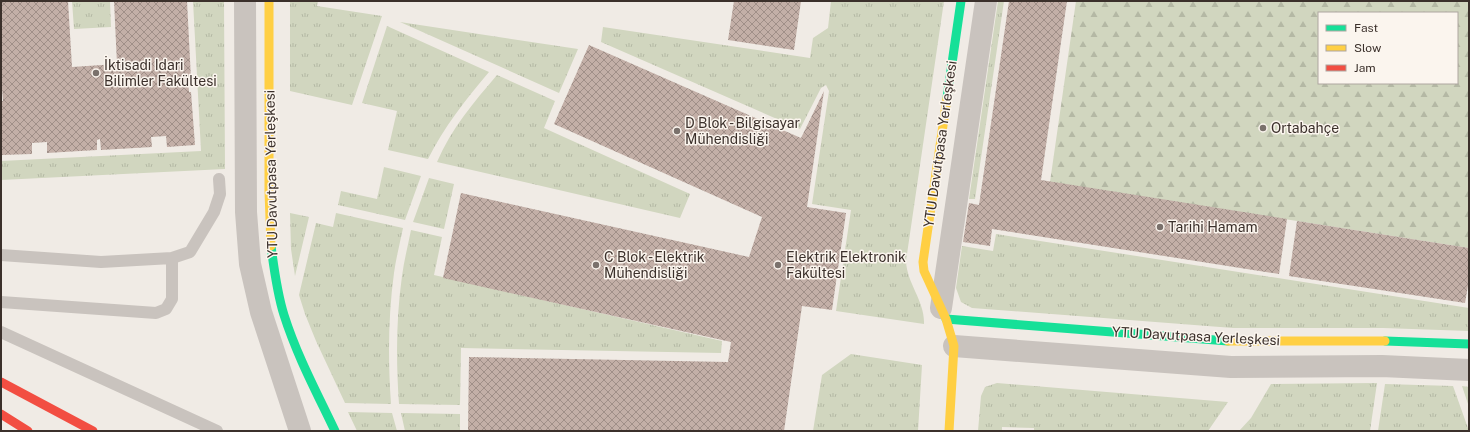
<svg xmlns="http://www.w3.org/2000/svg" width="1470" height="432" font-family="'Public Sans',sans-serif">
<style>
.grass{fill:url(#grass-tufts)}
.forest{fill:url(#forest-firs);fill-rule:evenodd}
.building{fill:url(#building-cross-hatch)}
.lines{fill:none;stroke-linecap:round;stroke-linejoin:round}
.lane{stroke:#c9c3be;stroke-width:12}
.street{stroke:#c9c3be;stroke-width:22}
.fast{stroke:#16e098;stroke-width:9}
.slow{stroke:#ffcf43;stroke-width:9}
.jam{stroke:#f24e42;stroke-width:9}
.poi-dot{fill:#7a716c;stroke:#fbf5ee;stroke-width:1.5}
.labels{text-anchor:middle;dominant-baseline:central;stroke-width:3;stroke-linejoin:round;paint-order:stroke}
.poi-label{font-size:14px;fill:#3b302b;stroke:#fbf5ee;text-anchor:start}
.street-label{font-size:14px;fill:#3b302b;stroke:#fbf5ee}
</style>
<defs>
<pattern id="grass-tufts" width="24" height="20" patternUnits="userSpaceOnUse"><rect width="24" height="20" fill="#d1d6bf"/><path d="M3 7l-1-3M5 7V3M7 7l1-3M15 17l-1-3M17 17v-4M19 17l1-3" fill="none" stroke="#b4b8a4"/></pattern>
<pattern id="forest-firs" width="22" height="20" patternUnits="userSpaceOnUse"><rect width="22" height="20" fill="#d1d6bf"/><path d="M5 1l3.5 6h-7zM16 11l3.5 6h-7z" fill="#b4b8a4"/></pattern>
<pattern id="building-cross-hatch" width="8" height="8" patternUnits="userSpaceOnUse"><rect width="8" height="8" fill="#c3afa7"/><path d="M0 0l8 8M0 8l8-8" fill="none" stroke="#a08f88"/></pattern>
</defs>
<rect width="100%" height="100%" fill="#f0ebe5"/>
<path class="grass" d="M72,1H110L111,27L74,29Z
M193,1H224L225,169L1,180V161L201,151Z
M290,1H318L317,6L382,16L352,105L290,91Z
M831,1H944L906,261C907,284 925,301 924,324L836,311L851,210L812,204L829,91L826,85L821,88L800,129L601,42L603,27L810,58L813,38L828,28Z
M998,1H1004L975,199H969Z
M400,22L578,49L559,93Z
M387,26L489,72C466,99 444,127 428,159L388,150L397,111L362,103Z
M497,75L555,101L544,128L690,194L680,218L437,162C451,129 474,102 497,75Z
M384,167L421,176L405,220L338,205L341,191L377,199Z
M429,178L454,184L444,229L413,222Z
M290,213L309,217L295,276L291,249Z
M336,213L403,228C400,243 396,258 394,273C388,317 388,361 391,404L345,403L316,341L305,314L299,295L316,223L333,227Z
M411,230L442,237L434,275L722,341L721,353L461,348L460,405L399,404C396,361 396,319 402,276C404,261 408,245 411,230Z
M996,234L1469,308V331L1383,328H1233L972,308L961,302L956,288L962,246L993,251Z
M851,354L922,365L918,431H813L822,375Z
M997,383L1228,402L1208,431H1034V428L1002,427V431H978L981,396L985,387Z
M1377,383L1370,431H1239L1251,418L1271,384Z
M1385,384L1453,386L1469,431H1378Z
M1462,386L1469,387V407Z
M348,412L392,413L397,431H357Z
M401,413L460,414V431H405Z"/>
<path class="forest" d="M1076,1H1469V248L1050,182ZM1319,13H1457V83H1319Z"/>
<path class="building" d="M1,1H68L72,67L117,64L114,1H187L191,79H188L189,92H191L195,145L167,147L166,136L151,137L152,147L101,150L100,139L97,140V150L47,153V142L32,143V154L1,155V101H3L2,89H1Z
M734,1H801L794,50L728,40Z
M1009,1H1067L1041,180L1287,219L1279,274L992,229L990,246L963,242L969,203L979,205Z
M589,45L801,138L824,91L807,207L846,213L832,310L802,306L784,431H468L469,357L728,362L731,342L443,278L461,193L749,257L762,217L554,124Z
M1297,221L1469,248V280L1465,303L1289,276Z"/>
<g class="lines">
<path class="lane" d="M1,255L101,262L172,258L190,252L214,212L220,194L219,179
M1,302L156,313L166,309L172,299V258
M1,332L217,431"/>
<path class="street" d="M245,1L246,212L250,264L261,312L300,431
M941,308L986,1
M954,346L1231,367L1382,366L1469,370"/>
<path class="fast" d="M947,98L961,1
M271,246C274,269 277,293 284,315C297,356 317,393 335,431
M946,319L1228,341
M1385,341L1469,344"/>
<path class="slow" d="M269,1V191L271,246
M947,98L923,262L924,271L946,319L954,346L949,431
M1228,341H1385"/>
<path class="jam" d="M1,382L93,431
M1,414L28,431"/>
</g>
<g class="poi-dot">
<circle cx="96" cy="73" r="4"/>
<circle cx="1263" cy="128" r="4"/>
<circle cx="677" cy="131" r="4"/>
<circle cx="1160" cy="227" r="4"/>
<circle cx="596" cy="265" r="4"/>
<circle cx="778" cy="265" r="4"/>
</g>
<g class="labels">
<g class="poi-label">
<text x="104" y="65">İktisadi Idari<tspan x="104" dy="16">Bilimler Fakültesi</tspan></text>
<text x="685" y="123">D Blok - Bilgisayar<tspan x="685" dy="16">Mühendisliği</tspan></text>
<text x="1271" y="128">Ortabahçe</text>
<text x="1168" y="227">Tarihi Hamam</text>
<text x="604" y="257">C Blok - Elektrik<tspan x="604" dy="16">Mühendisliği</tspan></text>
<text x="786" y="257">Elektrik Elektronik<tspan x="786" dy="16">Fakültesi</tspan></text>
</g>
<g class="street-label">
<text transform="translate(940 144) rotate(-82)">YTU Davutpasa Yerleşkesi</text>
<text transform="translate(271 174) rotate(-91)">YTU Davutpasa Yerleşkesi</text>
<text transform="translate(1196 336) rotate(3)">YTU Davutpasa Yerleşkesi</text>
</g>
</g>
<rect width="1470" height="432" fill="none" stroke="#3b302b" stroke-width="4"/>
<rect x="1318" y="12" width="140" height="72" fill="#fbf5ee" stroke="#aea6a0"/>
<rect x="1326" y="25" width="20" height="6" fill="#16e098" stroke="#aea6a0"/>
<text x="1354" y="32" font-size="12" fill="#3b302b">Fast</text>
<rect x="1326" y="45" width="20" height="6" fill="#ffcf43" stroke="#aea6a0"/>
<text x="1354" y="52" font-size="12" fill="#3b302b">Slow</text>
<rect x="1326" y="65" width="20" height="6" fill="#f24e42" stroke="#aea6a0"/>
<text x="1354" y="72" font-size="12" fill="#3b302b">Jam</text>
</svg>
